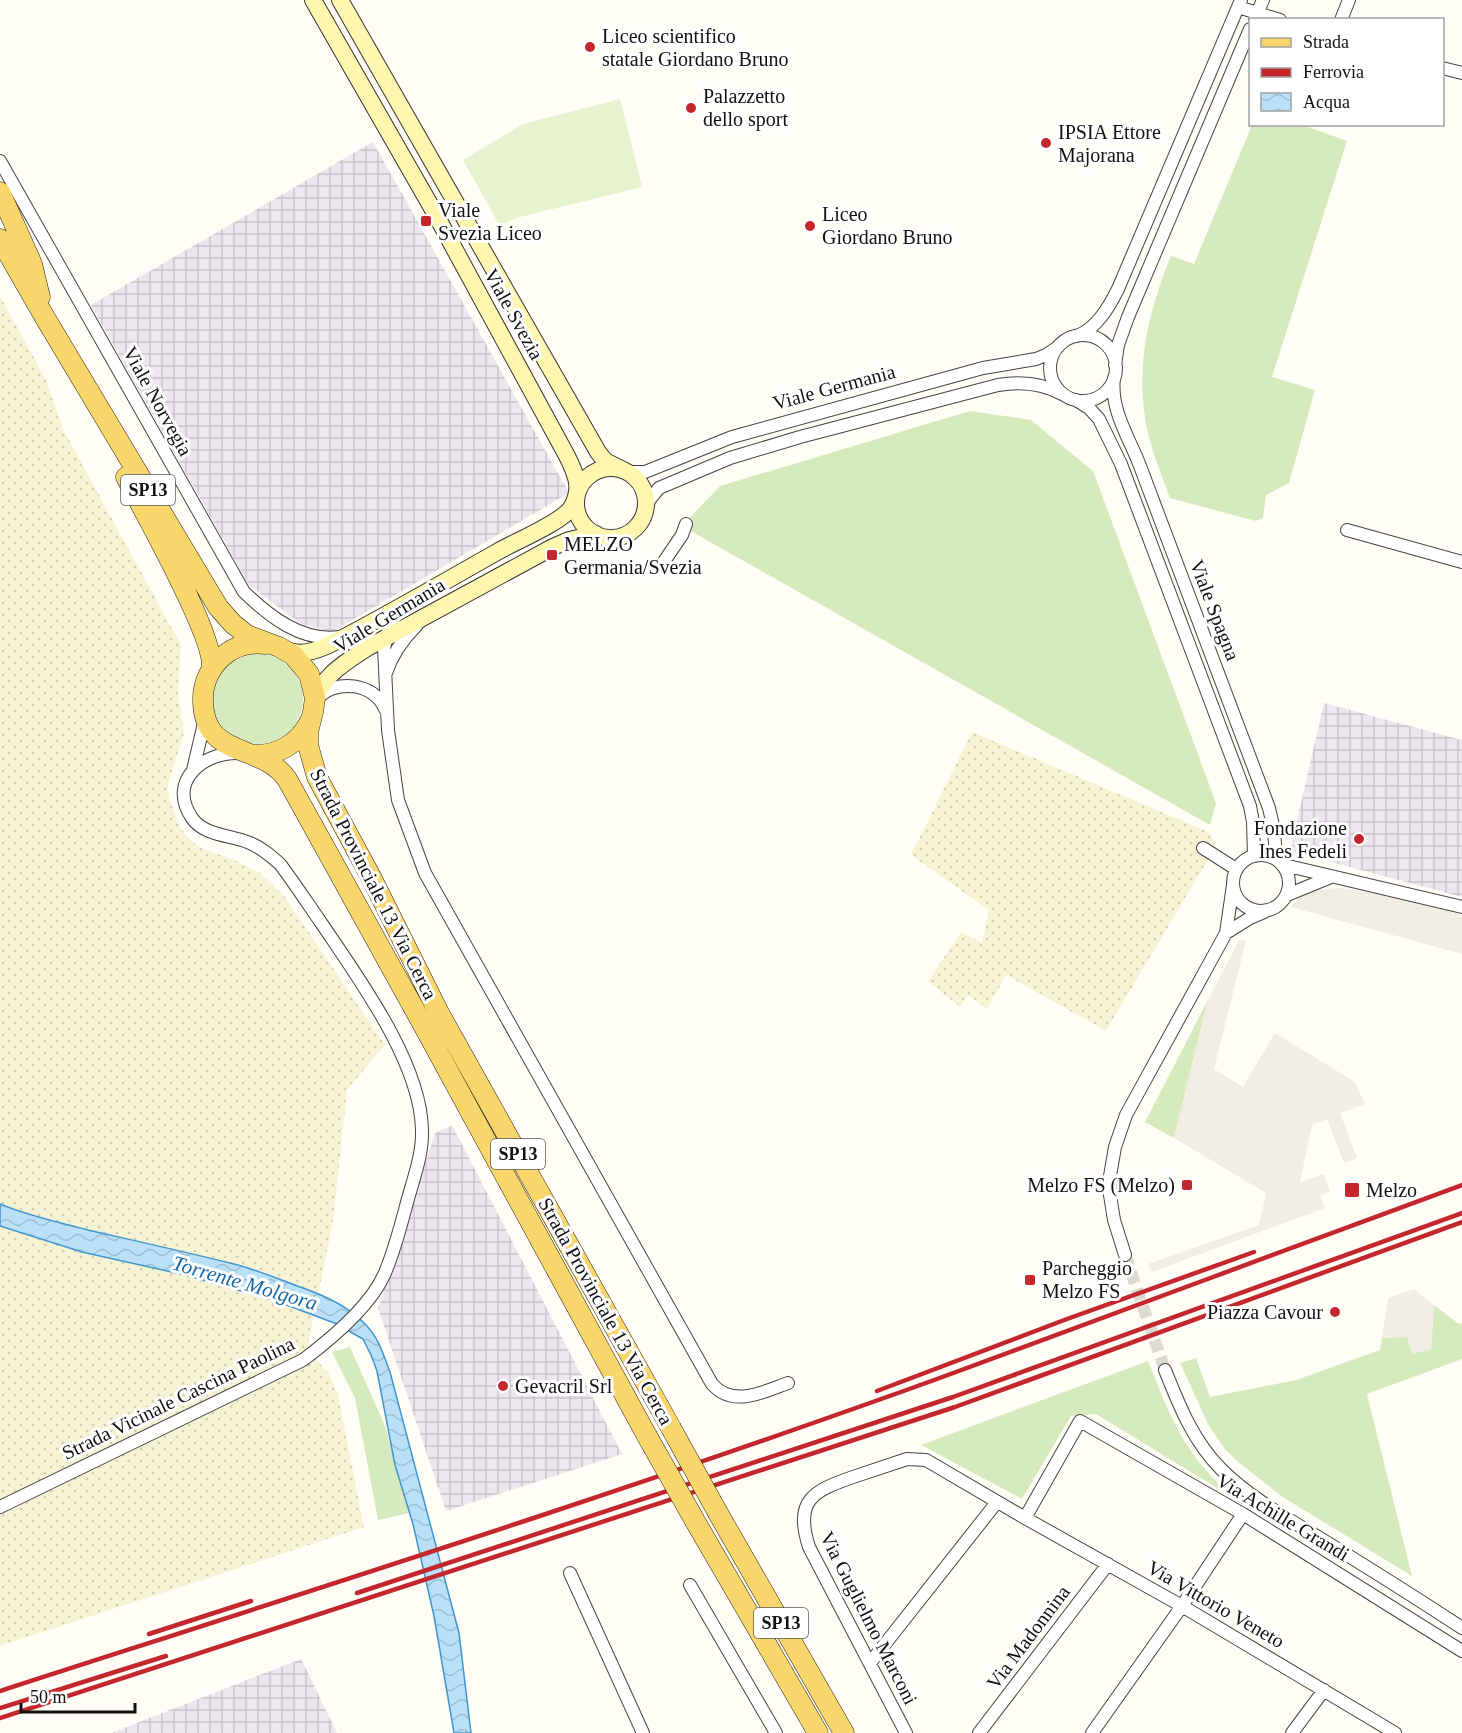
<svg xmlns="http://www.w3.org/2000/svg" width="1462" height="1733" font-family="Georgia,serif">
<style>
.industrial{fill:url(#industrial-grid)}
.farmland{fill:url(#farmland-dots)}
.grass{fill:#d5ebbd}
.pitch{fill:#e6f2cf}
.plaza{fill:#f1ede2}
.water{fill:url(#water-waves);stroke:#3f96cf;stroke-width:1.5}
.lines{fill:none;stroke-linecap:round;stroke-linejoin:round}
.street-tunnel{stroke:#dbdad3;stroke-width:12;stroke-dasharray:12 6;stroke-linecap:butt}
.street-casing{stroke:#444;stroke-width:14}
.secondary-casing{stroke:#333;stroke-width:18}
.primary-casing{stroke:#222;stroke-width:21}
.street{stroke:#fff;stroke-width:12}
.secondary{stroke:#fff6b0;stroke-width:16}
.primary{stroke:#f9d66b;stroke-width:20}
.rail{stroke:#c4262e;stroke-width:4.5}
.primary-bridge-casing{stroke:#222;stroke-width:21;stroke-linecap:butt}
.primary-bridge{stroke:#f9d66b;stroke-width:20}
.poi-dot{fill:#c4262e;stroke:#fff;stroke-width:2}
.labels{text-anchor:middle;dominant-baseline:central;stroke-width:6;stroke-linejoin:round;paint-order:stroke}
.shield{fill:#fff;stroke:#585858;stroke-width:1.5}
.shield-label{font-size:18px;font-weight:bold;fill:#111}
.poi-label{font-size:20px;fill:#111;stroke:#fff;text-anchor:start}
.street-label{font-size:20px;fill:#111;stroke:#fff}
.water-label{font-size:21px;font-style:italic;fill:#1768a6;stroke:#fff}
</style>
<defs>
<pattern id="industrial-grid" width="8" height="8" patternUnits="userSpaceOnUse" patternTransform="scale(1.5)"><rect width="8" height="8" fill="#eee6ef"/><path d="M0 4h8M4 0v8" fill="none" stroke="#cbc4cc"/></pattern>
<pattern id="farmland-dots" width="8" height="8" patternUnits="userSpaceOnUse" patternTransform="scale(1.5)"><rect width="8" height="8" fill="#f6f3d4"/><path d="M2 2h.1M6 6h.1" fill="none" stroke="#d2cfb5" stroke-width="1.8" stroke-linecap="round"/></pattern>
<pattern id="water-waves" width="16" height="10" patternUnits="userSpaceOnUse" patternTransform="scale(1.5)"><rect width="16" height="10" fill="#b9e0f7"/><path d="M0 5q4-4 8 0t8 0" fill="none" stroke="#9ebfd3"/></pattern>
</defs>
<rect width="100%" height="100%" fill="#fffdf5"/>
<path class="industrial" d="M373,142L569,493L332,632L301,624L249,585L91,305Z
M1324,703L1462,740V897L1290,851Z
M452,1125L622,1454L446,1511L378,1308L435,1133Z
M301,1659L337,1733H111Z"/>
<path class="farmland" d="M0,296L46,380L64,431L181,645L178,694L184,733L168,784L169,797L179,825L187,837L201,848L239,862L260,873L285,897L385,1045L347,1090L333,1222L307,1349L329,1374L338,1395L364,1527L0,1646Z
M972,732L1209,832L1216,846L1106,1031L1006,975L987,1009L968,995L960,1007L928,981L961,932L982,943L989,910L911,855Z"/>
<path class="grass" d="M1252,125H1303L1347,141L1272,377L1315,390L1289,483L1266,495L1263,518L1256,521L1170,498C1163,479 1155,460 1150,441C1133,377 1146,316 1171,256L1194,264Z
M970,411L1031,420L1093,471L1216,803L1210,825L682,526L720,486Z
M213 699a45 45 0 1 1 90 0a45 45 0 1 1-90 0Z
M1208,1000L1174,1138L1145,1122Z
M1434,1305L1459,1324L1462,1323V1359L1367,1394L1412,1576L1281,1496L1236,1460L1224,1448L1209,1426L1180,1363L1196,1358L1210,1397L1296,1380L1380,1350L1382,1338L1407,1337L1431,1349Z
M350,1347L385,1426L410,1513L378,1520L355,1398L332,1352Z
M1148,1361C1173,1423 1186,1459 1240,1502L1096,1414L1071,1416L1022,1499L921,1445Z"/>
<path class="pitch" d="M620,99L642,187L516,218L500,226L463,160L523,124Z"/>
<path class="plaza" d="M1341,888L1372,893L1456,913L1462,917V954L1291,907L1301,894L1310,890Z
M1239,940L1246,941L1214,1069L1243,1087L1275,1033L1355,1082L1365,1104L1340,1113L1357,1158L1344,1163L1327,1119L1312,1125L1300,1182L1324,1174L1330,1191L1320,1196L1325,1208L1152,1272L1148,1264L1259,1225L1266,1193L1174,1138L1208,1000Z
M1414,1289L1434,1305L1431,1349L1412,1354L1407,1337L1382,1338L1388,1298Z"/>
<path class="water" d="M0,1204C28,1216 58,1222 88,1230C136,1241 186,1252 234,1264C258,1270 280,1280 303,1288C326,1296 348,1306 365,1324C379,1338 383,1354 390,1372L459,1633L471,1733H454L434,1616L413,1524L395,1465L377,1371L371,1355L363,1339L337,1324L276,1301L185,1275L82,1252L0,1226Z"/>
<g class="lines">
<path class="street-tunnel" d="M1125,1255L1165,1370"/>
<g class="street-casing">
<path id="street" d="M1238,7L1280,20
M1255,18L1263,0
M1341,20L1349,0
M1442,68L1462,73
M0,161L244,592C270,617 302,642 339,637
M1050 368a33 33 0 1 1 66 0a33 33 0 1 1-66 0Z
M1077,336C1097,328 1109,307 1118,289L1241,0
M1115,365L1118,345L1128,317L1250,29
M1114,378C1110,410 1129,437 1140,466L1269,808L1274,830L1276,858
M1076,400L1089,408L1099,419L1121,464L1250,806L1253,822L1254,855
M623,470L632,472H645L732,437L983,368L1036,359L1046,355L1058,347
M645,511L650,499L659,488L730,458L800,437L998,385C1021,381 1042,383 1062,394
M1347,530L1462,562
M663,563L682,535L686,524
M402,608L390,623L384,648L388,730L398,800L425,873L712,1384C733,1408 763,1392 788,1383
M386,673C392,654 403,639 417,625
M317,699C335,678 375,683 385,709
M193,770L205,719
M1203,848L1236,869
M1233 883a28 28 0 1 1 56 0a28 28 0 1 1-56 0Z
M1284,865L1462,907
M1287,895L1331,877
M1226,933L1250,918L1264,912
M1125,1255L1114,1220L1110,1195V1176L1115,1147L1126,1115L1226,933L1233,885
M1165,1370C1179,1405 1193,1441 1221,1469C1249,1497 1285,1517 1318,1537C1367,1567 1415,1597 1462,1628
M0,1507L303,1360C331,1339 369,1308 384,1275C393,1255 399,1232 405,1210C411,1185 423,1157 422,1130C421,1063 359,979 322,924C308,904 295,884 280,864C271,856 262,848 250,843C232,835 204,836 192,818C167,781 203,752 239,753
M1025,1518L1080,1421L1243,1514L1462,1651
M570,1573L643,1733
M690,1585L776,1733
M870,1663L997,1502
M906,1733L809,1547C794,1500 813,1491 853,1477C871,1471 889,1465 907,1459L926,1460L1025,1518L1182,1606L1395,1733
M979,1733L1108,1564
M1092,1733L1182,1606L1243,1514
M1292,1733L1324,1690"/>
</g>
<g class="secondary-casing">
<path id="secondary" d="M340,0L598,452L605,461L623,470
M576 503a35 35 0 1 1 70 0a35 35 0 1 1-70 0Z
M286,650C303,657 321,649 337,641C391,613 444,582 497,552C514,542 561,523 571,508C583,489 576,474 567,456L436,215L313,0
M315,702C321,676 346,662 367,648L553,547L569,540L596,534"/>
</g>
<g class="primary-casing">
<path id="primary" d="M0,192L32,264L40,297
M0,239L44,316L218,607L233,624L247,635L279,647L293,655L309,674L315,698L313,712L308,732V745L317,777L371,877L439,1013L671,1428
M126,477C142,508 219,643 211,670
M266,644C250,642 234,646 222,657C211,667 203,682 203,698C202,760 261,742 287,779L422,1023L647,1436
M252,755C277,756 299,744 310,721
M718,1513L844,1733
M695,1521L818,1733"/>
</g>
<use href="#street" class="street"/>
<use href="#secondary" class="secondary"/>
<use href="#primary" class="primary"/>
<path class="rail" d="M877,1391L1067,1319L1254,1252
M357,1593L953,1397L1462,1213
M149,1634L251,1601
M0,1691C313,1590 627,1491 937,1379C1112,1315 1287,1249 1462,1185
M0,1708L166,1656
M0,1718L955,1407L1462,1222"/>
<g class="primary-bridge-casing">
<path id="primary-bridge" d="M671,1428L718,1513
M647,1436L695,1521"/>
</g>
<use href="#primary-bridge" class="primary-bridge"/>
</g>
<g class="poi-dot">
<circle cx="590" cy="47" r="6"/>
<circle cx="691" cy="108" r="6"/>
<circle cx="1046" cy="143" r="6"/>
<rect x="420" y="215" width="12" height="12" rx="3"/>
<circle cx="810" cy="226" r="6"/>
<rect x="546" y="549" width="12" height="12" rx="3"/>
<circle cx="1359" cy="839" r="6"/>
<rect x="1181" y="1179" width="12" height="12" rx="3"/>
<rect x="1344" y="1182" width="16" height="16" rx="3"/>
<rect x="1024" y="1274" width="12" height="12" rx="3"/>
<circle cx="1335" cy="1312" r="6"/>
<circle cx="503" cy="1386" r="6"/>
</g>
<g class="labels">
<g class="shield">
<rect x="121" y="475" width="54" height="30" rx="4.5"/>
<rect x="491" y="1139" width="54" height="30" rx="4.5"/>
<rect x="754" y="1608" width="54" height="30" rx="4.5"/>
</g>
<g class="shield-label">
<text x="148" y="490">SP13</text>
<text x="518" y="1154">SP13</text>
<text x="781" y="1623">SP13</text>
</g>
<g class="poi-label">
<text x="602" y="36">Liceo scientifico<tspan x="602" dy="23">statale Giordano Bruno</tspan></text>
<text x="703" y="96">Palazzetto<tspan x="703" dy="23">dello sport</tspan></text>
<text x="1058" y="132">IPSIA Ettore<tspan x="1058" dy="23">Majorana</tspan></text>
<text x="438" y="210">Viale<tspan x="438" dy="23">Svezia Liceo</tspan></text>
<text x="822" y="214">Liceo<tspan x="822" dy="23">Giordano Bruno</tspan></text>
<text x="564" y="544">MELZO<tspan x="564" dy="23">Germania/Svezia</tspan></text>
<text x="1347" y="828" text-anchor="end">Fondazione<tspan x="1347" dy="23">Ines Fedeli</tspan></text>
<text x="1175" y="1185" text-anchor="end">Melzo FS (Melzo)</text>
<text x="1366" y="1190">Melzo</text>
<text x="1042" y="1268">Parcheggio<tspan x="1042" dy="23">Melzo FS</tspan></text>
<text x="1323" y="1312" text-anchor="end">Piazza Cavour</text>
<text x="515" y="1386">Gevacril Srl</text>
</g>
<g class="street-label">
<text transform="translate(514 314) rotate(61)">Viale Svezia</text>
<text transform="translate(834 387) rotate(-15)">Viale Germania</text>
<text transform="translate(158 401) rotate(61)">Viale Norvegia</text>
<text transform="translate(1215 610) rotate(69)">Viale Spagna</text>
<text transform="translate(389 615) rotate(-31)">Viale Germania</text>
<text transform="translate(374 884) rotate(63)">Strada Provinciale 13 Via Cerca</text>
<text transform="translate(606 1311) rotate(61)">Strada Provinciale 13 Via Cerca</text>
<text transform="translate(178 1398) rotate(-26)">Strada Vicinale Cascina Paolina</text>
<text transform="translate(1283 1517) rotate(31)">Via Achille Grandi</text>
<text transform="translate(1216 1604) rotate(30)">Via Vittorio Veneto</text>
<text transform="translate(869 1618) rotate(63)">Via Guglielmo Marconi</text>
<text transform="translate(1028 1637) rotate(-53)">Via Madonnina</text>
</g>
<g class="water-label">
<text transform="translate(245 1283) rotate(16)">Torrente Molgora</text>
</g>
</g>
<rect x="1249" y="18" width="195" height="108" fill="#ffffff" stroke="#a0a0a0" stroke-width="1.5"/>
<rect x="1261" y="38" width="30" height="9" fill="#f9d66b" stroke="#a0a0a0" stroke-width="1.5"/>
<text x="1303" y="48" font-size="18" fill="#111111">Strada</text>
<rect x="1261" y="68" width="30" height="9" fill="#c4262e" stroke="#a0a0a0" stroke-width="1.5"/>
<text x="1303" y="78" font-size="18" fill="#111111">Ferrovia</text>
<rect x="1261" y="93" width="30" height="18" fill="url(#water-waves)" stroke="#a0a0a0" stroke-width="1.5"/>
<text x="1303" y="108" font-size="18" fill="#111111">Acqua</text>
<path d="M21 1703v9h114v-9" fill="none" stroke="#111111" stroke-width="3"/>
<text x="30" y="1703" font-size="18" fill="#111111" stroke="#ffffff" stroke-width="4.5" paint-order="stroke">50 m</text>
</svg>
